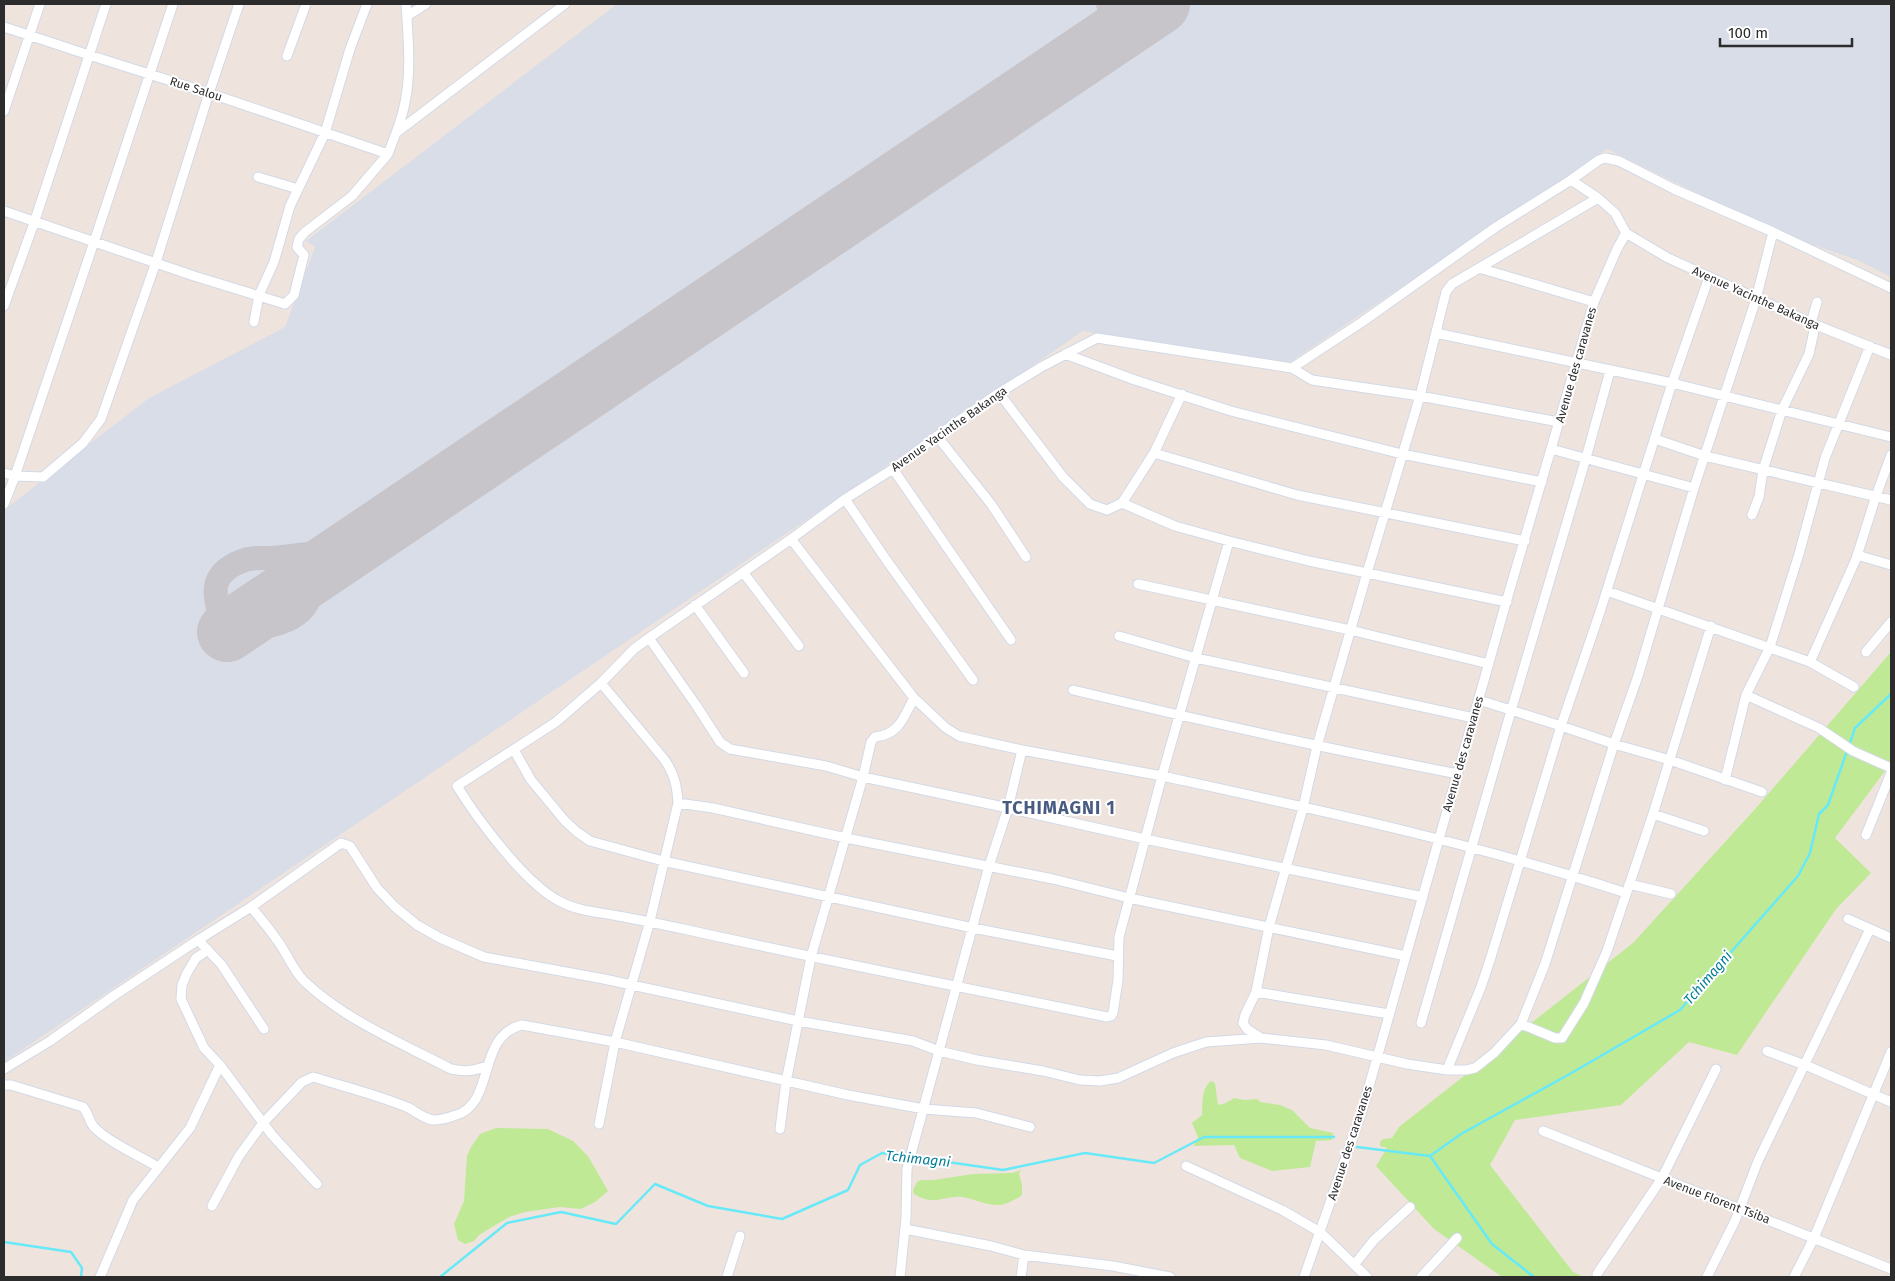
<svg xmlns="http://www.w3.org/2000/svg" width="1895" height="1281" font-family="'Fira Sans',sans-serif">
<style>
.airport{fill:#d8dde7}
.green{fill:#bfe995}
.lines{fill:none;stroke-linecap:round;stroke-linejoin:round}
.stream{stroke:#68e9f8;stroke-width:2.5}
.taxiway{stroke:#c7c5ca;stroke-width:24}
.runway{stroke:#c7c5ca;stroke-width:60}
.minor-casing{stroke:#d2d9e6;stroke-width:11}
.minor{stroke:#fff;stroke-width:9}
.labels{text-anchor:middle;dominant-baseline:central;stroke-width:4;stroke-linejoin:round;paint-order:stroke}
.street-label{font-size:12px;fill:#2c2c2c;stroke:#fff}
.water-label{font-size:14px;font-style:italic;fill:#047e9a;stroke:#fff}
.district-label{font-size:18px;font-weight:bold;letter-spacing:1px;fill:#485b81;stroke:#fff}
</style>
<rect width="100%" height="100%" fill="#efe4dd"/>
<path class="airport" d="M617,4H1891V277L1857,260L1777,232L1607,149L1290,362L1201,352L1083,331L963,414L4,1062V510L149,398L285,327L315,247L306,241Z"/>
<path class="green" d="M1891,652V763L1835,838L1871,873L1836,909L1737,1055L1689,1042L1621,1105L1515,1120L1490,1165L1573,1272L1584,1277H1502L1434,1229L1376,1166L1387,1148L1380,1146V1142L1383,1139L1392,1138L1399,1127L1633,943L1756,808Z
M1211,1081L1215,1083L1218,1105L1226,1103L1234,1098L1245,1100L1257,1099L1260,1102L1280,1105L1292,1110L1310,1128L1333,1133L1332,1140L1316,1141L1310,1167L1272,1171L1240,1158L1234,1145L1194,1146L1198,1137L1192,1123L1202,1115C1203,1103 1201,1089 1211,1081Z
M496,1128L548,1129L573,1141L588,1156L608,1191L595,1202L581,1209L560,1207L525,1212L509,1217L479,1235L474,1241L465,1244L458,1240L454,1224L464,1201L467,1156L471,1147L480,1134Z
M1022,1170L1019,1173L1022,1185V1195C1017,1199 1004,1206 997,1205C986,1205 974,1199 963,1197C944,1195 935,1207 914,1194L913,1190L917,1182L921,1180H934L973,1174L1012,1173Z"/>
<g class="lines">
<path class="stream" d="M1849,746L1855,728L1891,694
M1357,1147L1430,1156L1461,1134L1568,1075L1680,1010L1798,876L1810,853L1819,814L1828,805L1847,751
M1430,1156L1492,1244L1534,1277
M913,1157L1003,1170L1085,1153L1154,1163L1204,1137H1334
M4,1242L71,1252L82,1268L81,1277
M440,1277L507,1223L561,1212L616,1224L655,1184L708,1206L782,1219L848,1190L860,1165L882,1153L908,1157"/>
<path class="taxiway" d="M1108,4L1124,28
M313,574C313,580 313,588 311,594C302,627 255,629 227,632C221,618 211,595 218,580C222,571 233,564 242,561C251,557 262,558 272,558C299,556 327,551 353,547"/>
<path class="runway" d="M227,632L1160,4"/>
<g class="minor-casing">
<path id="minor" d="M407,16L426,4
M4,27L89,55L209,93L388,154
M287,56L306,4
M4,111L40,4
M396,133C399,125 402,116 404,107C412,74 408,37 406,4
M258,177L298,189
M1571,180L1598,198L1615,213L1626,233L1668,258L1811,323L1891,355
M4,211L194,276L285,304L294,295L304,255L297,247L299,239L305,232L352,196L388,154L396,133L565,4
M1479,268L1594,302
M4,306L34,223L106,4
M254,322L259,295L274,262L290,206L325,133L350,49L367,4
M1436,333L1672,383L1891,437
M1065,354L1135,380L1231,411L1402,454L1542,482
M1292,368L1312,380L1420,396L1559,422
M999,393L1063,477L1090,504L1107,510L1122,503L1154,453L1182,394
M937,436L991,504L1026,557
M1655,439L1705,456L1891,500
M1551,449L1694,488
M1154,453L1297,495L1525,541
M893,469L1011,640
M4,473L15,476L43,477L83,443L101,419L156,262L209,93L239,4
M845,499L887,561L973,680
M1122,503L1175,526L1229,541L1309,561L1507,602
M4,504L15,476L94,242L173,4
M1752,515L1759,497L1763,470L1782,410L1809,354L1814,331L1811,323L1817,302
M1229,541L1162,776C1318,810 1474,843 1626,893
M1857,555L1891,565
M743,572L799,646
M1138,584L1350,630L1489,664
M1607,591L1810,662L1854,687
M695,605L744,673
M1119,636L1196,658L1474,718
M649,638L791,539
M1866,652L1891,622
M1810,662L1856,559L1876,496L1891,455
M1073,690C1201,721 1329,749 1458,774
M1746,695L1819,728L1853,751L1891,768
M1479,700L1561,726L1614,744L1670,760L1762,792
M514,750L531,780L565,821L577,832L590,841L663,861L973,928L1117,956
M1022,750L959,736L946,728L914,698L791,539L845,499L893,469L937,436L999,393L1043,366L1097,338L1292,368L1362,322L1496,227L1571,180L1599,160L1605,158L1619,161L1674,189L1773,232L1891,288
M1725,780L1746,695L1770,647L1799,554L1825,458L1870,346
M678,803L713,808L846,838L1053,879L1129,898L1406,956
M1653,814L1704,831
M1866,835L1891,773
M1629,884L1671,894
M251,907C260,918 269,928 277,940C287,953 292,969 304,981C345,1020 401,1043 451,1069C465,1072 474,1071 487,1066
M1848,919L1891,938
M208,950L196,958L187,973L182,985L181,999L204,1048L220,1065L272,1135L317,1184
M1256,992L1389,1014
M1421,1023L1511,711L1586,458L1610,371
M1521,1024L1555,1038H1562L1584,1003L1607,951L1653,814L1711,626
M264,1029L221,964L198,940L251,907L341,843L350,846L377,888L395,907L417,925L440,938L484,957L604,979L798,1021L913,1041L939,1051L977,1060L1043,1071L1080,1080L1100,1081L1118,1078L1173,1053L1206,1042L1261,1038L1326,1045L1407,1064L1447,1070H1466L1475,1068L1494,1053L1521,1024L1545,964L1614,744L1638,676L1694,488L1756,299L1773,232
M1261,1038L1247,1029L1243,1023L1245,1015L1256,992L1269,927L1303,808L1317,746L1367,573L1420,396L1446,292L1452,284L1598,198
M1767,1051L1810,1067L1891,1102
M4,1069L50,1041L112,997L198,940
M1447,1070L1481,987L1491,957L1561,726L1600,612L1672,383L1709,277
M4,1085H11L83,1107C89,1114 89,1122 94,1127C108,1142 140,1156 158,1167
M599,1124L615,1042L650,921L678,803C677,785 674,773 664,759L601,683
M780,1129L786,1082L811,957L863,777L871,742L875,737C900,734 903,718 914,698
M1543,1131L1891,1269
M1186,1166L1282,1210L1320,1232L1367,1277
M212,1206L239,1156L263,1123L302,1082L313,1077C345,1087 378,1095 409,1108C416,1112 425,1119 433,1120C441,1120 448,1118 456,1115C496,1103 476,1036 522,1025L615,1042L848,1095L924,1109L976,1113L1030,1127
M905,1229L991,1246L1024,1255L1113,1266L1170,1277
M1354,1265L1374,1240L1410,1207
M1597,1274L1662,1178L1716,1069
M100,1277L133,1200L190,1128L220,1065
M727,1277L740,1236
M900,1277L906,1218L907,1169L989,866L1008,808L863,777L826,766L730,749L720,742L696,705L649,638L634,649L601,683L556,722L457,786C478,820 524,882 559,901C577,911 598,912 618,916C641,920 665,925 688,930C827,961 967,988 1107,1017L1111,1016L1113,1013L1118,980L1119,937L1162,776L1022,750L1008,808L1145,839L1423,897
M1021,1277L1024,1255
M1304,1277L1362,1111L1505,606L1594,302L1617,249L1626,233
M1421,1277L1457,1238
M1707,1277L1735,1221L1758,1161L1870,929
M1794,1277L1814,1238L1891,1052"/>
</g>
<use href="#minor" class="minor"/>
</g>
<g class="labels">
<g class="street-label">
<text transform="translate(196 89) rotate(18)">Rue Salou</text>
<text transform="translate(1756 298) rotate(24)">Avenue Yacinthe Bakanga</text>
<text transform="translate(1576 365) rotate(-74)">Avenue des caravanes</text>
<text transform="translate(949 429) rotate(-35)">Avenue Yacinthe Bakanga</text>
<text transform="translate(1463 754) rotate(-74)">Avenue des caravanes</text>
<text transform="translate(1350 1143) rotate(-72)">Avenue des caravanes</text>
<text transform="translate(1717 1200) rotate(21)">Avenue Florent Tsiba</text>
</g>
<g class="water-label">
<text transform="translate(1708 978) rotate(-49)">Tchimagni</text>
<text transform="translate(918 1159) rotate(6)">Tchimagni</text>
</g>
<g class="district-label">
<text x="1059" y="808">TCHIMAGNI 1</text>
</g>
</g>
<rect width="1895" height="1281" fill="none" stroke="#2c2c2c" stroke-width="10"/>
<path d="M1720 38v8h132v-8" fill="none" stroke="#2c2c2c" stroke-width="2.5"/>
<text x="1728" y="38" font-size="15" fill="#2c2c2c" stroke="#ffffff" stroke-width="4" paint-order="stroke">100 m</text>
</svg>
